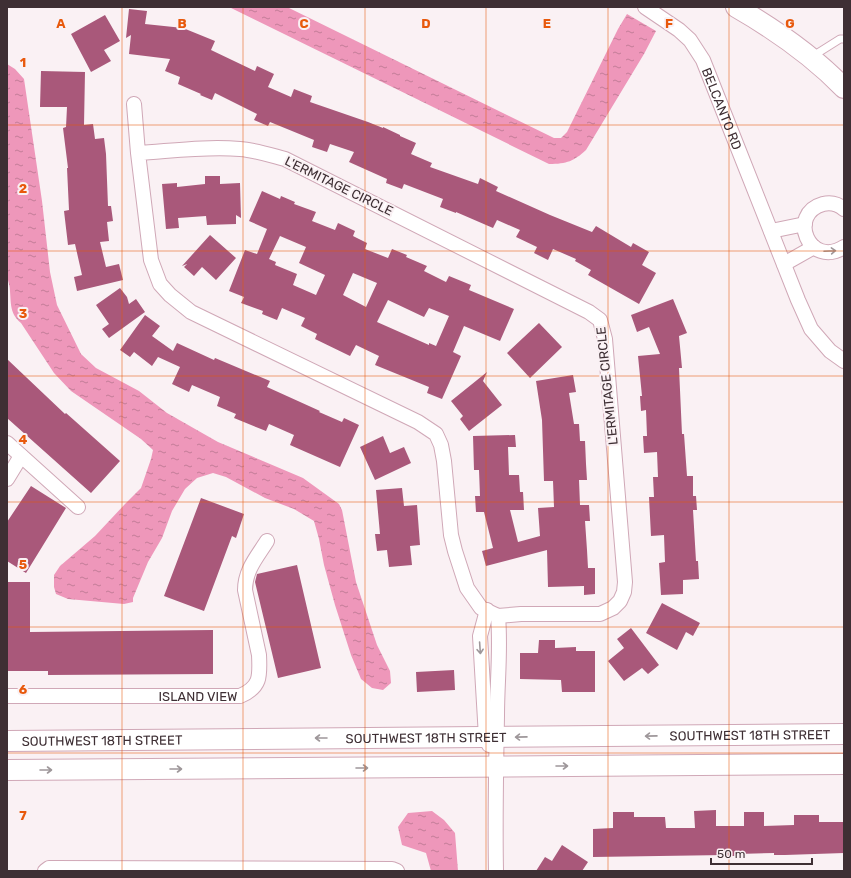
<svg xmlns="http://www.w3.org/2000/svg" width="851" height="878" font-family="Rubik,sans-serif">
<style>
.water{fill:url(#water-ripples)}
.building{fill:#a9587a;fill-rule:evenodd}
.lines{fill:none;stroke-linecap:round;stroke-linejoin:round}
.lane-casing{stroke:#d0a8b7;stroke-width:9}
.street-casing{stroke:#d0a8b7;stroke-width:16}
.secondary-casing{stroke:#d0a8b7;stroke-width:22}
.lane{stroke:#fff;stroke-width:7}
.street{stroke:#fff;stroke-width:14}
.secondary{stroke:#fff;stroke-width:20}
.oneway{stroke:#9e979a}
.grid{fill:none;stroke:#e8590c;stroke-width:1;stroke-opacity:0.55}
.labels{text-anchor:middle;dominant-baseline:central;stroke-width:4;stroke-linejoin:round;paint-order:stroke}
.street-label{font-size:13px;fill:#3e2f34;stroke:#faf1f4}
.grid-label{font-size:13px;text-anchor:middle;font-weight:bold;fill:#e8590c;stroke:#faf1f4;stroke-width:4;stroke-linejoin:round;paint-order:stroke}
</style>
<defs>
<pattern id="water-ripples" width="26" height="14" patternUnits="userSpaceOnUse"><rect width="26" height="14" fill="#ee97ba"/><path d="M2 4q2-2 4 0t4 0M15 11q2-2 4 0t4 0" fill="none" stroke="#c27c98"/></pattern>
</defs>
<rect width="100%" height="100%" fill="#faf1f4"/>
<path class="water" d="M229,7H287L554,138H561L567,132L618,29L627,14L656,31L644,54L586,150C574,161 567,164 549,164Z
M7,64L15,69L24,79L42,201L50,272L57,305L81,354L96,368L139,391L167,413L218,442L303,478L339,504L342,510L356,582L377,645L390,671L391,683L383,690L372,688L361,679L351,655L335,605L324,565L319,539L314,521L294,509L265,498L226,477L213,473L197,478L185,489L172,511L162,538L148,562L133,598V602L124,604L68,599L56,594L54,587V575L60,566L95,536L125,504L141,488L151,459L153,450L141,439L71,391L54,373L21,323C10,314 11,304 10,291C10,286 8,281 7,276Z
M432,811L444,820L455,833L458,871H431L426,853L402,845L398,827L408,813Z"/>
<path class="building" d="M129,9L147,11L145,24L183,28L215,41L211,50L255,71L257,66L274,74L268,87L291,97L294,89L312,96L310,102L368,122L383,128V127L400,135V136L416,143L411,154L432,163L430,167L478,184L480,178L498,187L496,191L550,215L592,232L596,226L631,247L633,243L649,252L642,265L656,273L639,304L588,275L591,270L575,261L576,259L553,249L548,260L534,253L537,247L516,237L520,230L497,220L493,228L456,212V213L440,207L443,199L404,184L402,189L386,183L387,179L349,162L354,152L330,144L327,152L312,147L314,140L270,122L268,126L254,120L257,114L215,93L212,100L200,95L201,94L178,84L180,77L165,71L170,59L129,54L131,35L126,38Z
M105,15L120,41L104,50L111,61L91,72L71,34Z
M41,71L85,72L84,125L93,124L95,139L104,138L106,154L108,206H111L113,221L107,222L109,241L100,242L106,267L119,264L123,280L77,291L74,277L82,275L75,244L68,245L64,211L69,210L67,168H68L63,128L66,127L67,107H40Z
M205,176H220V184L240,183L241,218L236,215V224L207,225L206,216L178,218L179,228L166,229L162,184L177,183V187L205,184Z
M262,191L280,199L281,196L295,202L294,204L316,212L312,221L335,230L338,223L355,231L353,236L367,243L365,249L388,258L392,249L407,255L406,257L427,266L424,271L446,282L449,276L471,285L469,290L514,309L500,341L464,326L453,352L461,356L442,399L427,393L429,387L375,365L379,356L356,345L350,356L315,339L317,334L301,326L305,318L282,308L277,320L262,314L263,311L241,303L244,297L229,291L245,250L257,254L267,229L249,221ZM280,236L306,247L299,263L325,275L316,295L293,285L297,274L275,265L276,262L269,259ZM353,273L377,283L366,307L343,295ZM388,300L424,317L429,308L449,316L436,346L429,343V345L377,322Z
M210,235L236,258L216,280L202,267L194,276L184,267L187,264L182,266Z
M120,288L127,297L129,304L136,299L145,312L109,338L102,329L109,324L96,305Z
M673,299L687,333L679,336L682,368H679L682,434H684L687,476H693V496H696L697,510H693L696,561H698L699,579L683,580V594L661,595L659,563L665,562L664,535L651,536L649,497H654L653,477H658L657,452L644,453L643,436H647L646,410L641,411L640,396H642L638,356L660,354L649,327L637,332L631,315Z
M145,315L160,326L152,336L173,351L177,343L214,360L215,358L270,381L267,387L320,411L319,412L342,422L344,418L359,425L340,467L290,445L294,435L269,424L266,431L234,418L236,414L217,406L220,397L192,385L189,392L172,384L180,367L158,357L152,366L134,352L130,357L120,350Z
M539,323L562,347L530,378L507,353Z
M7,359L65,414L66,413L120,461L91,493L7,418Z
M487,372L483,381L502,405L469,431L460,419L463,416L451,401Z
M573,375L576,392L569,393L574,424H579L580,441H585L586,464L587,480H579L580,505H589L590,521H585L587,550L588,568H595V594L584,595V586L548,587L547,550L486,566L482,551L493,548L484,512H476L475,496H480L479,470H474L473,436L515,435L516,447H508L509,475H519L520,492H523L524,510H510L518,542L540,536L538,508L554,507L553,481H544L542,420L536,381Z
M383,436L390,453L404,447L411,463L375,480L360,447Z
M31,486L66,508L26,573L7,561V522Z
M402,488L404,506L417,505L420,545L410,546L412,565L389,567L387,550L377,551L375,534H380L376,490Z
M201,498L244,514L236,538L232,536L204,611L164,596Z
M297,565L321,668L278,678L255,582L257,574Z
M7,582H30V632L213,630V674L48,675V671H7Z
M662,603L700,623L693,636L686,632L677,650L646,633Z
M631,628L659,665L648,674L642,668L624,681L608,661L624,648L617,639Z
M539,640H555V648L576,647V651H595V692H562L561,680L520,679V653H538Z
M454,670L455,690L417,692L416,672Z
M716,810V826H744V812H764V826L794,825V815H819V822H844V853L785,855H774V853L737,854V856H725V855L593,857V829L613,828V812H634V817H665L666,828H695L694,811Z
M562,845L588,862L582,871H536L545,857L552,861Z"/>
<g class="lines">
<g class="lane-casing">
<path id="lane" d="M813,56L840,39H844"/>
</g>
<g class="street-casing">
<g id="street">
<path id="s1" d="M645,7L679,30L690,40L703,60L798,300L811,329L830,351L844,361"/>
<path d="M134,104L138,153L151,260L160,284L170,295L191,312L418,422L436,434L441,445L444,461L451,535L455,551L467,588L481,608L498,616L521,614H600L613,608L620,601L624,592L625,582L605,339L600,320L589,312L285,159C270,155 255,150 240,149C206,146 171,151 138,153"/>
<path d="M844,209C838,204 831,202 823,204C787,214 809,269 844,247"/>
<path d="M771,231L805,224"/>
<path d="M784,264L814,247"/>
<path d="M7,443L78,507"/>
<path d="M7,479L21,456"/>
<path d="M487,610L480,636L486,737L489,745"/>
<path id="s2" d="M7,696H240C261,687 260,676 259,655L245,590C245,570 257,557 267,541"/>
<path d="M45,871L49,868L392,869L397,871"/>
<path d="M496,871C495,819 496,768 497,716C497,682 501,650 498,616"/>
</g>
</g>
<g class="secondary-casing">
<g id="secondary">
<path d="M736,7C776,30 812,55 844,88"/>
<path id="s3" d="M7,741L844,734"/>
<path d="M7,770L844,764"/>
</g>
</g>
<use href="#lane" class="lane"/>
<use href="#street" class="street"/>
<use href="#secondary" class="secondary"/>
</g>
<defs><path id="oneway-shaft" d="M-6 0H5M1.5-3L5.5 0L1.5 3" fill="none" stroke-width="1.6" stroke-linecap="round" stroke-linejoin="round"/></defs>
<g class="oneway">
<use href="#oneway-shaft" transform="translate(830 251) rotate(-3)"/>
<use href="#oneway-shaft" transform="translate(480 648) rotate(86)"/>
<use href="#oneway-shaft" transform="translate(651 736) rotate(179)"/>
<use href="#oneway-shaft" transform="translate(521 737) rotate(179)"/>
<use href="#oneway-shaft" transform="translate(321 738) rotate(180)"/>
<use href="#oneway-shaft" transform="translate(562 766)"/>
<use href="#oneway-shaft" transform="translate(362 768)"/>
<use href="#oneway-shaft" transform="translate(176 769)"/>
<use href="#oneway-shaft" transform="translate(46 770)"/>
</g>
<path class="grid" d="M122,7V871M243,7V871M365,7V871M486,7V871M608,7V871M729,7V871M7,125H844M7,251H844M7,376H844M7,502H844M7,627H844M7,753H844"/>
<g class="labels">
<g class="street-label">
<text stroke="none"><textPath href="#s1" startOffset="132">BELCANTO RD</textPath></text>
<text transform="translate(339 186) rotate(26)">L'ERMITAGE CIRCLE</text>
<text transform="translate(607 386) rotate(-96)">L'ERMITAGE CIRCLE</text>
<text stroke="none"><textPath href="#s2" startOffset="191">ISLAND VIEW</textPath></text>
<text stroke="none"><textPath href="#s3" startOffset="743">SOUTHWEST 18TH STREET</textPath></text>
<text stroke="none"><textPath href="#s3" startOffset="419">SOUTHWEST 18TH STREET</textPath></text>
<text stroke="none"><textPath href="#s3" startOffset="95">SOUTHWEST 18TH STREET</textPath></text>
</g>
</g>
<g class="grid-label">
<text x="61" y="28">A</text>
<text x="182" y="28">B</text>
<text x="304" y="28">C</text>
<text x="426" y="28">D</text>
<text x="547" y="28">E</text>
<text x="669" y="28">F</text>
<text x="790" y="28">G</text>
<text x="23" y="67">1</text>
<text x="23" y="193">2</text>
<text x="23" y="318">3</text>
<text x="23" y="444">4</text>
<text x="23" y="569">5</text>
<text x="23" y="694">6</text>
<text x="23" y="820">7</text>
</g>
<rect width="851" height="878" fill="none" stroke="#3e2f34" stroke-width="16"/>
<path d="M711 858v6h101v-6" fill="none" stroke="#3e2f34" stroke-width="2"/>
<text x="717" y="858" font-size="12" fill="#3e2f34" stroke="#faf1f4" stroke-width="3" paint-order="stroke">50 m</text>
</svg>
